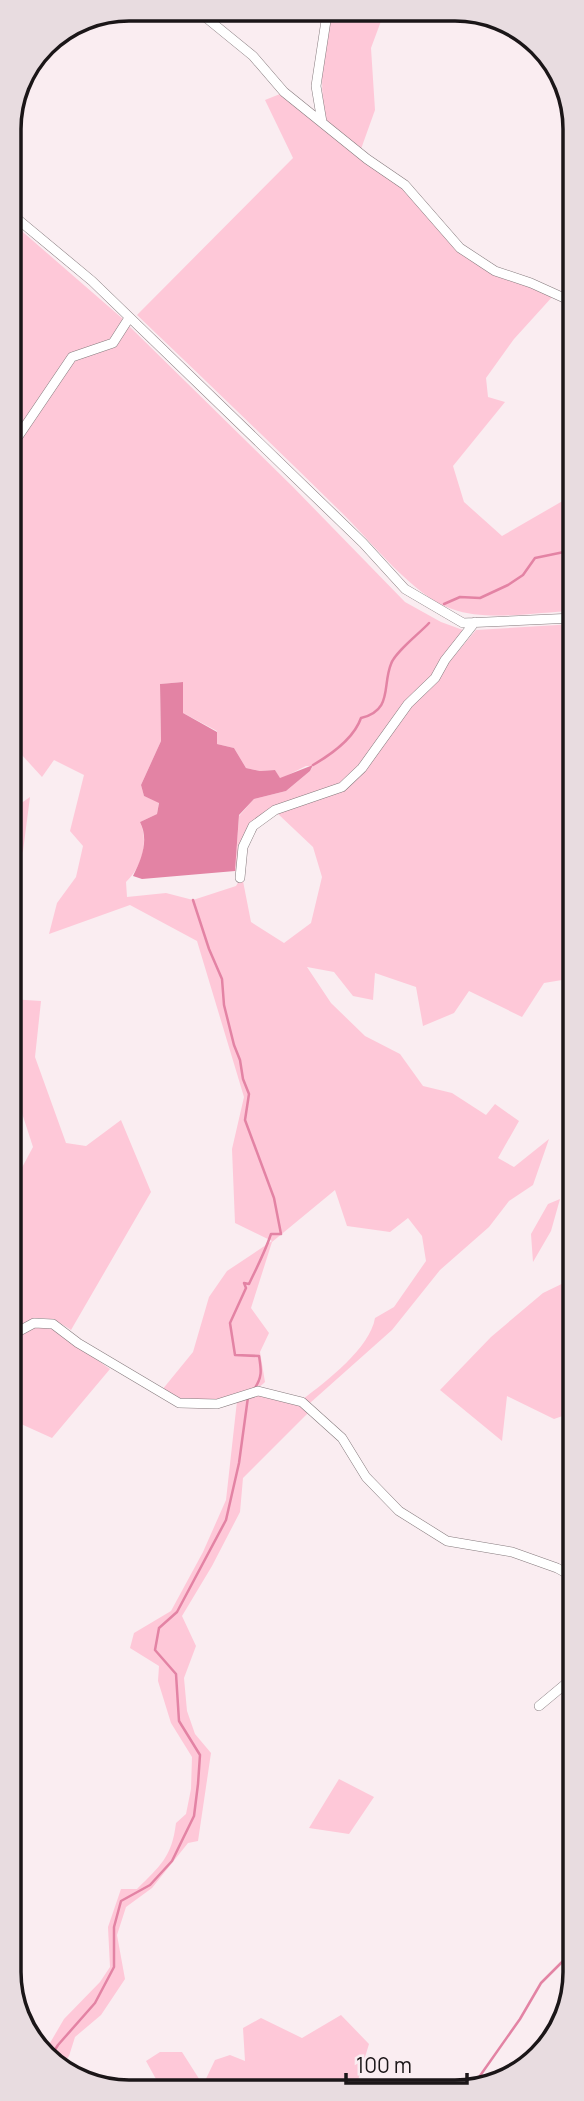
<svg xmlns="http://www.w3.org/2000/svg" width="584" height="2101" font-family="Manrope,sans-serif">
<style>
.green{fill:#fec8d8}
.water{fill:#e383a4}
.lines{fill:none;stroke-linecap:round;stroke-linejoin:round}
.stream{stroke:#e383a4;stroke-width:2.5}
.minor-casing{stroke:#857a7d;stroke-width:10}
.minor{stroke:#fff;stroke-width:9}
.rim{fill:none;stroke:#1b1618;stroke-width:3.5}
</style>
<rect width="100%" height="100%" fill="#faedf1"/>
<path class="green" d="M384,13L371,48L375,110L361,149L325,121C320,85 321,48 331,14Z
M280,94L406,191L459,250L553,296L514,339L486,378L488,397L505,402L453,466L464,502L502,536L573,495L574,611C535,612 488,622 452,609C414,597 370,540 340,511C273,445 205,380 137,315L293,158L265,100Z
M9,220L123,319L111,341L68,355L9,444Z
M129,326L293,487L405,602L441,622L463,630L432,675L400,707L360,767L340,786L272,808L251,824L240,846L239,871H235L239,816L254,799L286,791L310,771L313,766H306L280,779L275,770L260,771L246,768L234,748L217,744V731L183,713V682L160,684L161,741L141,785L144,796L159,802L157,814L140,822C149,842 142,867 126,882L127,897L166,893L193,900L236,886L242,876L251,922L284,943L311,923L322,877L313,847L276,812L343,790L365,770L387,735L410,706L439,680L449,662L476,630L574,624V978L544,983L522,1017L469,991L454,1013L423,1026L416,987L375,973L373,1000L353,996L334,972L307,967L331,1003L365,1036L400,1054L423,1086L452,1093L486,1115L495,1104L519,1121L498,1158L514,1167L549,1139L533,1185L509,1201L489,1227L440,1270L392,1330L310,1403L303,1399C327,1381 370,1348 375,1318L394,1307L426,1261L422,1236L408,1218L390,1232L347,1226L335,1190L272,1242L251,1308L269,1333L260,1352L265,1382C251,1397 196,1407 177,1399C172,1397 167,1393 162,1390L193,1352L209,1297L227,1271L272,1241L235,1223L232,1149L244,1097L197,941L130,905L49,934L57,903L76,877L83,846L70,831L84,775L54,760L42,777L10,742L9,455L16,448L74,361L116,347Z
M30,797L23,851L10,875V811Z
M10,999L41,1001L35,1057L66,1143L86,1146L121,1120L151,1192L71,1330C45,1313 37,1315 10,1331V1182L18,1175L33,1147L20,1107L10,1103Z
M560,1199L551,1231L533,1262L531,1234L548,1204Z
M574,1278V1412L554,1419L507,1396L502,1441L440,1390L491,1337L543,1293Z
M34,1328H52L110,1369L52,1438L10,1419V1342Z
M258,1395L299,1405L308,1413L243,1478L240,1512L212,1566L182,1616L196,1646L184,1678L187,1711L195,1734L211,1753L198,1841L188,1843L152,1888L126,1907L117,1935L125,1979L101,2015L75,2037L69,2056L61,2066L43,2055L64,2019L100,1982L110,1967L108,1927L121,1889H137C160,1866 172,1857 176,1823L186,1814L191,1789L192,1757L171,1723L158,1681L159,1666L130,1648L134,1633L171,1611L203,1552L226,1500L237,1401Z
M339,1779L374,1797L349,1834L309,1828Z
M341,2015L369,2044L355,2090H162L146,2061L160,2052H182L203,2085L215,2060L230,2055L245,2061L243,2028L261,2018L302,2038Z"/>
<path class="water" d="M183,682V713L217,732V744L234,748L246,768L260,771L275,770L280,778L313,765L310,771L286,791L254,799L239,815L235,871L142,879L133,876C142,858 149,840 140,822L157,814L159,803L144,796L141,785L161,741L160,684Z"/>
<g class="lines">
<path class="stream" d="M444,604L460,597L480,598L508,585L523,575L535,558L564,552L573,547
M313,765C332,754 354,738 361,718C393,710 382,686 391,664C395,652 420,633 429,623
M193,900L209,949L222,979L224,1005L234,1045L240,1060L243,1079L249,1094L245,1120L274,1198L281,1234H271C265,1252 257,1267 249,1284L244,1283L246,1288L230,1323L235,1355L259,1356C261,1369 263,1377 254,1389
M49,2059L58,2045L95,2003L114,1967V1927L121,1901L150,1885L172,1861L194,1816L198,1784L200,1755L179,1721L176,1674L155,1650L159,1628L177,1612L226,1520L239,1463L248,1397
M470,2090L520,2019L541,1983L575,1949"/>
<g class="minor-casing">
<path id="minor" d="M204,16L253,56L284,92L367,159L405,185L460,248L495,271L531,283L573,302
M322,122L316,86L327,14
M9,212L92,281L363,543L405,589L463,623L574,618
M9,450L72,357L113,343L129,318
M240,878L243,847L253,826L275,810L342,787L362,768L408,704L435,678L445,660L475,622
M10,1336L34,1323L53,1324L78,1343L179,1403L217,1404L258,1391L302,1402L342,1438L366,1477L399,1511L447,1541L512,1552L557,1568L575,1578
M539,1706L575,1676"/>
</g>
<use href="#minor" class="minor"/>
</g>
<path d="M0 0H584V2101H0ZM129 21H455A108 108 0 0 1 563 129V1972A108 108 0 0 1 455 2080H129A108 108 0 0 1 21 1972V129A108 108 0 0 1 129 21Z" fill="#e8dce0" fill-rule="evenodd"/>
<path class="rim" d="M129 21H455A108 108 0 0 1 563 129V1972A108 108 0 0 1 455 2080H129A108 108 0 0 1 21 1972V129A108 108 0 0 1 129 21Z"/>
<path d="M346 2073v10h121v-10" fill="none" stroke="#1b1618" stroke-width="3.5"/>
<text x="356" y="2073" font-size="21" fill="#1b1618" stroke="#faedf1" stroke-width="5" paint-order="stroke">100 m</text>
</svg>
